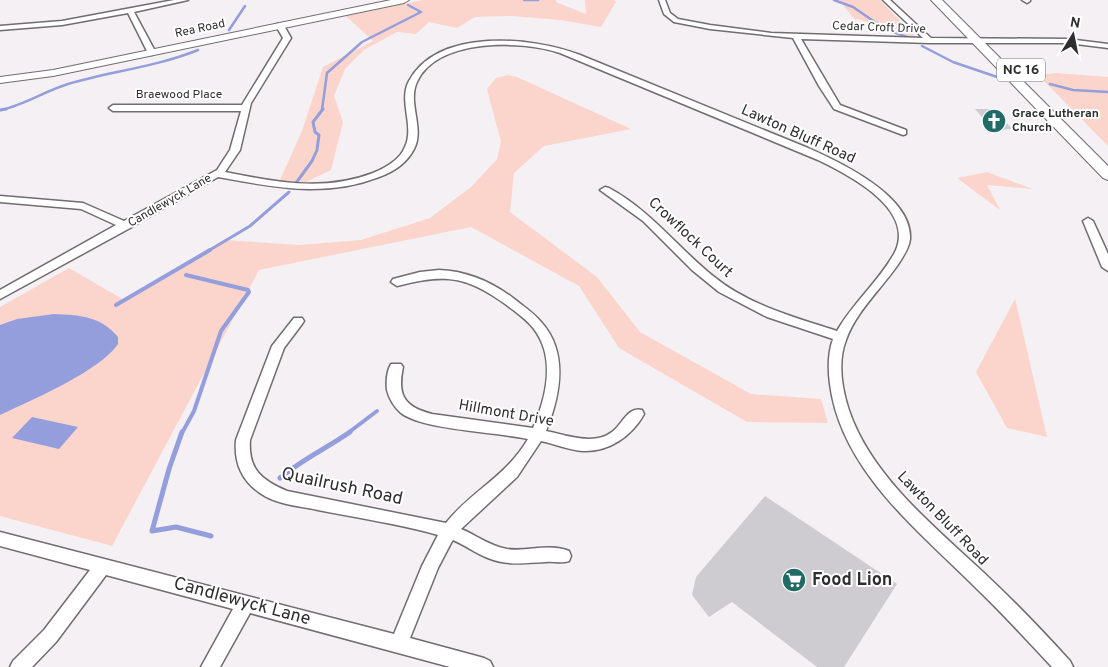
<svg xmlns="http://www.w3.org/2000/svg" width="1108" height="667" font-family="Overpass,sans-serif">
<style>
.green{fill:#fbd5cb}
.water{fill:#959edc}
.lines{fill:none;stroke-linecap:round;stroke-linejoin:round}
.stream-far3{stroke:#959edc;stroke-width:2.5}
.stream-far2{stroke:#959edc;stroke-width:3}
.stream-far1{stroke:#959edc;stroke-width:4}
.stream{stroke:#959edc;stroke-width:5}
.building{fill:#ceccd0}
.street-casing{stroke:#706c6f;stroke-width:3}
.secondary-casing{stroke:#706c6f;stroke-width:2}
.primary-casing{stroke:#706c6f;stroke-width:2}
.street{fill:#fff;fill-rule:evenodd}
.secondary{fill:#fff;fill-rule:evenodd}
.primary{fill:#fff;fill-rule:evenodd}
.labels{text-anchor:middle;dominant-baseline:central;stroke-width:4;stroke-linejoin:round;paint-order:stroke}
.far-street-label{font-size:12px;fill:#2f2e2f;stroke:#fff}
.far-poi-label{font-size:12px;font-weight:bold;fill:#2f2e2f;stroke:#fff;text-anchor:start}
.shield{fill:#fff;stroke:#6d6d6d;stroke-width:1}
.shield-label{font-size:14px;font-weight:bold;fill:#2f2e2f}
.street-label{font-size:15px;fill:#2f2e2f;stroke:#fff}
.near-street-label{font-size:18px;fill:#2f2e2f;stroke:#fff}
.near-poi-label{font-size:18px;font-weight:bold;fill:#2f2e2f;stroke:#fff;text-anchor:start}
</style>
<rect width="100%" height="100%" fill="#f5f0f4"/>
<path class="green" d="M423,0H556V2L586,14L585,0H614L616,2L601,27L560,20L511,16L475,17L457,28L429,22L416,34L397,32L364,50L345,69L334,96L343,122L331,170L306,182L280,180L302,131L323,67L373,41L346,16Z
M839,0H880L916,37H912L858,19L855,20Z
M1056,73L1108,77V146L1038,75Z
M508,75L517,77L631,129L544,146L514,173L510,212L597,277L640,332L751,394L821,399L828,423L747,422L619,348L579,286L471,227L259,270L112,546L0,516V307L69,268L126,301L225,240L299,245L361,240L430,218L471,187L497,159L501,142L487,89L496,78Z
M987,172L1033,189L987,185L1000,210L957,178Z
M1015,299L1018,311L1047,437L1007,428L976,372Z"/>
<path class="water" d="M54,314C79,315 101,316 118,337V344C100,371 30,401 0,415V325L17,319Z
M32,417L78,427L59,449L12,438Z"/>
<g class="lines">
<path class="stream-far3" d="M524,0H538
M834,0L853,7L885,29L907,37
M229,30L245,6
M922,46L953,62L1000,78
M1050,84L1073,90L1108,92
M1,110C24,105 45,91 68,84C112,71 156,67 198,50
M322,110L327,73L362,42L421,12L408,5"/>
<path class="stream-far2" d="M0,110L6,109
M296,183L312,161L317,150L319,135L315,132L313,122L323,109
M208,251L250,226L289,192"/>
<path class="stream-far1" d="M116,305L210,250
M182,433L194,411L221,331L249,292L248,290L186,275
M348,433L377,411"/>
<path class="stream" d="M182,432L169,469L152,531L176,527L211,536
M280,478C301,460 327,448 350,432"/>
</g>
<path class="building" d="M975,109H995L1006,119H1002L1013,129L993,130Z
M765,496L897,584L844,667H817L732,602L709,617L692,595L696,577Z"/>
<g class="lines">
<g class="street-casing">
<path id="street" d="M174,0H188L134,12L156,53L152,55L148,53L128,13L62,25L0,30V26L62,21Z
M659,0H665L670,13L678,19L710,25L771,33L923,38L883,0H890L931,38L1068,39L1108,44V48L1068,43H930L801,39L840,105L906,130V134L903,135L834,109L819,86L793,38L710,29L674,22L664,14Z
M1022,0H1030V1L1027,3Z
M277,24H283L291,38L251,103L240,150L225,172C275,182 324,192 373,173C385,168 400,160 405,147C415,126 398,101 409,81C438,27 533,37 580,55L808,148C840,162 913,196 910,239C909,249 902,258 897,266C880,290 856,312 846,340C835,368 845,406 858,432C885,487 938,530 983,572C1013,600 1042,630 1070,661L1073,667H1052C1027,640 1002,613 975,587C918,530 841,470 830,384C828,369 828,353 833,339L767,317L719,292L692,270L643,221L600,190L605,187L609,188C650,210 677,247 713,276C748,305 794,317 837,331C853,303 878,282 894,254C918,210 849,175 818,160L560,53C522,40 437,38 417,82C407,103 425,128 414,149C407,163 393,172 379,177C325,198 273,187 218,177L130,228L0,299V290L116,225L81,209L0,202V196L83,203L124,221L217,170L230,150L241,111H113L109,108L113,105H242L283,38L276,26Z
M1088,218L1093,221L1108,254V271L1102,267L1083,221Z
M439,270C466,271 492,282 513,298C523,306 534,313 542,323C569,354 560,396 546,431C566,435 594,446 612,432C622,425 628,406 642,410L644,414C632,436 609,452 583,451C569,450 555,444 541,441L517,477L461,529C476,535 490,546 507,549C528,552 548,543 569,551L571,556L569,561C561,564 554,561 546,562C525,563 508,566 488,558C475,553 465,545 453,540L451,543L438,568L410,638L484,658L490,661L493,667H450L250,613L220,667H201L233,609L106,575L56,642L32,667H10L13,661L44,630L90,570L0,546V532L394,634L422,566L438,535C399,524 358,518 318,510C299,506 275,504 260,493C241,480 234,462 236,440L272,346L294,318H302L304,321L302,324L284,348L250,440C248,469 261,480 287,491L446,523C471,491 506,477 528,439C497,432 423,430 401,413C394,407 389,398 387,390C386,381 387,371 391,364H401L403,367C397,395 404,407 432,414L533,428C546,398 556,358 534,329C527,320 517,313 508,306C467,276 446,273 397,286L391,282L393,279L420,272Z"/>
</g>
<g class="secondary-casing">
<path id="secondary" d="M391,0H409L404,3L53,76L0,83V77L53,70Z"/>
</g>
<g class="primary-casing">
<path id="primary" d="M931,0H942L1108,166V180L1103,178Z"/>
</g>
<use href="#street" class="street"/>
<use href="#secondary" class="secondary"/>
<use href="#primary" class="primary"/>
</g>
<defs>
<g id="church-disc" transform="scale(1.25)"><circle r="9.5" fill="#206b66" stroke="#fff"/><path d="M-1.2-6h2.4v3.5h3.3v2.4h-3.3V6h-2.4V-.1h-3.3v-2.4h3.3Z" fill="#fff"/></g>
<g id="supermarket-disc" transform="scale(1.25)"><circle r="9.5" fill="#206b66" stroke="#fff"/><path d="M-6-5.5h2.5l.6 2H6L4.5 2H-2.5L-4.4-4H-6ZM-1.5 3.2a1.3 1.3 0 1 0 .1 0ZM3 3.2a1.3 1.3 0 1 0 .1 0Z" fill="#fff"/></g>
</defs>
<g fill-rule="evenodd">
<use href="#church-disc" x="994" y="121"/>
<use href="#supermarket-disc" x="794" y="580"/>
</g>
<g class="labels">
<g class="far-street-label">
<text transform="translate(879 28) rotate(2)">Cedar Croft Drive</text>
<text transform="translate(200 29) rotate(-12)">Rea Road</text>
<text x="179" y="95">Braewood Place</text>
<text transform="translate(170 201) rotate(-30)">Candlewyck Lane</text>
</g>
<g class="far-poi-label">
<text x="1012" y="114">Grace Lutheran<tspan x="1012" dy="14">Church</tspan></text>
</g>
<rect class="shield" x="997" y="58.5" width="48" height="23" rx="4"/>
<g class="shield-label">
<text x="1021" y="70">NC 16</text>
</g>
<g class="street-label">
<text transform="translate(798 135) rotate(24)">Lawton Bluff Road</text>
<text transform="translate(690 238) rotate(43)">Crowflock Court</text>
<text transform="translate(506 414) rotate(10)">Hillmont Drive</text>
<text transform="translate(942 519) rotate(46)">Lawton Bluff Road</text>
</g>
<g class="near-street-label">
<text transform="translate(342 487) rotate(12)">Quailrush Road</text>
<text transform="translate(242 602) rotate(15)">Candlewyck Lane</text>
</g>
<g class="near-poi-label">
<text x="812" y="580">Food Lion</text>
</g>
</g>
<g transform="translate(1073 35) rotate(10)" stroke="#ffffff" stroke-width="4" paint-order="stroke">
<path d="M0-4L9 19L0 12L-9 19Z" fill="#2f2e2f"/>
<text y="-8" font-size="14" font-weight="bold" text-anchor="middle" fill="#2f2e2f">N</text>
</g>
</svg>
